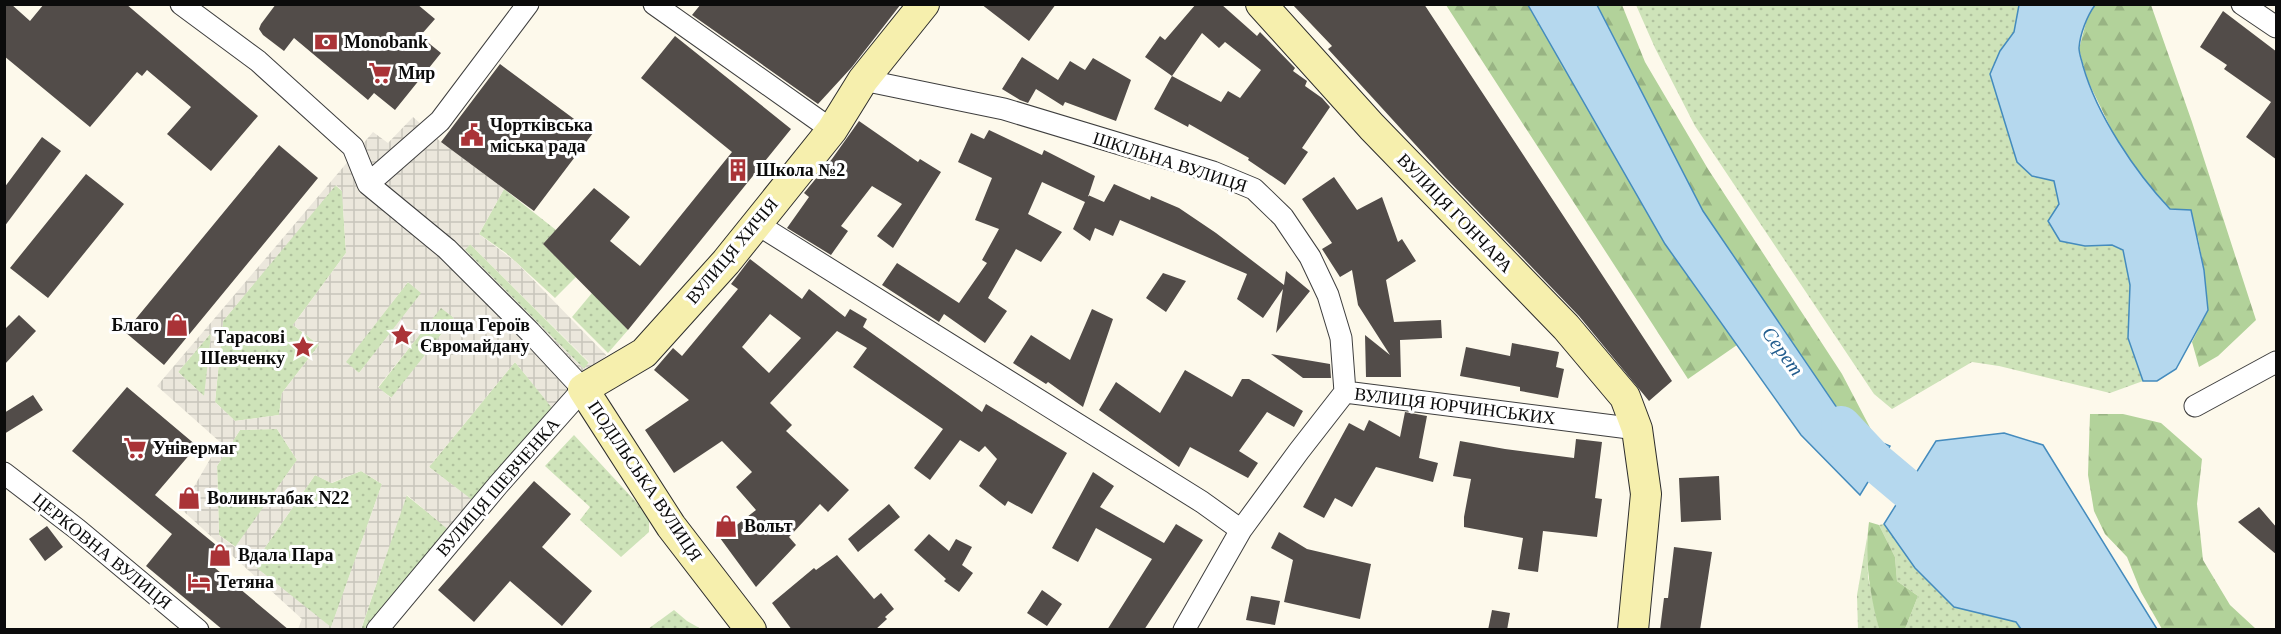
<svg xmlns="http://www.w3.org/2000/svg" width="2281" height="634" font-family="'Times New Roman',serif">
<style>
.grass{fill:url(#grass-dots)}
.forest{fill:url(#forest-firs)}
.plaza{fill:url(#plaza-grid);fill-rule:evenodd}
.water{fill:#b5d8ee;stroke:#448bbd;stroke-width:1.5}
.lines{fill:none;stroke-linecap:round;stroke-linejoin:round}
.river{stroke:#b5d8ee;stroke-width:40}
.building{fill:#524c49;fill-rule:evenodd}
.street-casing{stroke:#3e3e3e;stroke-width:23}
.secondary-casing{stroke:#2d2d2d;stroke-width:32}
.street{stroke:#fff;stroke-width:21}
.secondary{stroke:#f6efad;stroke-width:30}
.labels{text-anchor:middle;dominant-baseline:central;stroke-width:6;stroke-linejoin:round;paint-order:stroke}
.poi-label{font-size:18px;font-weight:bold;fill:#0b0b0b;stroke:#fff;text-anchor:start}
.street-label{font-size:18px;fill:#0b0b0b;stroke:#fff}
.water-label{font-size:20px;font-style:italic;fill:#235d8e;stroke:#fff}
</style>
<defs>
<pattern id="grass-dots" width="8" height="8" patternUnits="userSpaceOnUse" patternTransform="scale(1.5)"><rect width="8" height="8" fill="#cee3b9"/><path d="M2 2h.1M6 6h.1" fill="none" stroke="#b0c19e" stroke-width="1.8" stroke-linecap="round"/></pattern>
<pattern id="forest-firs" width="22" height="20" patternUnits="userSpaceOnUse" patternTransform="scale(1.5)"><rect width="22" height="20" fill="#b2d29a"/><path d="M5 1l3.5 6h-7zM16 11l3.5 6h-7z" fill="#98b383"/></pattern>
<pattern id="plaza-grid" width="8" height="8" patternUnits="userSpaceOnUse" patternTransform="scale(1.5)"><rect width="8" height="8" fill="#ebe7dc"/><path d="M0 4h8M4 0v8" fill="none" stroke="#c8c5bb"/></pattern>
</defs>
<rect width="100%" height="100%" fill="#fdf9eb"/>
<path class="grass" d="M1636,5H2019L2014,32L2000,51L1990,74L2017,162L2032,176L2054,181L2059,204L2085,246L2112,245L2123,250L2130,285L2128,338L2143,381L2110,393L1999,366L1972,362L1892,409L1874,394L1695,126L1655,48Z
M335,185L342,191L346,253L293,325L319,345L282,393L279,415L235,421L215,402L223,321Z
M504,189L556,230L543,244L576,277L555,298L506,253L479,234Z
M470,244L589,363L584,369L465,250Z
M408,282L422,293L359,373L345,362Z
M592,293L628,330L608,353L572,317Z
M441,307L454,318L392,398L378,388Z
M211,333L205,397L178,372Z
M515,362L552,407L474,502L429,467Z
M277,429L297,460L236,547L219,535L217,466L240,430Z
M574,435L649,516V532L621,557L580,520L590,507L545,466Z
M361,471L382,484L331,628L253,565L315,475L332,483Z
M406,495L452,532L366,629L361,630Z
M1884,524L1915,568L1954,607L2017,622L2021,629H1905L1918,596L1897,581L1895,557L1879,525Z
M1867,538L1868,577L1879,629L1858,630L1857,595Z
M674,610L687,621L701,629H648Z"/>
<path class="forest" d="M1446,5H1528L1665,244L1737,345L1688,379Z
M1597,5H1622L1645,62L1708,169L1842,374L1877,441L1852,430L1703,211Z
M2095,5H2151L2192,122L2256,320L2218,356L2199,367L2192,342L2208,310L2204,270L2198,238L2154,192L2120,147L2087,79L2079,49L2088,15Z
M2090,414H2123L2161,423L2202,459L2197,504L2203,560L2230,605L2256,629H2261H2162L2141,592L2127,557L2105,534L2094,511L2088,475Z
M1869,522L1879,525L1895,557L1897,581L1918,596L1905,629H1879C1870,594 1864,559 1869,522Z"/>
<path class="plaza" d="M413,117L441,142L504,189L479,234L516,262L606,355L583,389L377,629H366L451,532L407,495L361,629H298L302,619L181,509L220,442L157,386L373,132L388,143ZM336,185L342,191L346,253L293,325L319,345L282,393L279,415L235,421L215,402L223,321ZM470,244L589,362L584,369L465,250ZM408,282L421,293L359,373L346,362ZM441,308L454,318L391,398L378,387ZM210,334L211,335L204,396L178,372ZM515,362L552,408L475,502L429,467ZM277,429L297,460L235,547L219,535L217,466L240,430ZM361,471L382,484L331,627L253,565L315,475L331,483Z"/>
<path class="water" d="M1528,5H1597L1703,211L1852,430L1890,446L1860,495L1801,435L1665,244Z
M2019,5H2095C2087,16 2080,34 2079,48C2079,54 2082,61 2083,66C2097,115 2135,172 2170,209L2191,210L2204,270L2208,310L2176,369L2157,381H2143L2128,338L2130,285L2123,250L2112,245L2085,246L2060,241L2048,221L2059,204L2054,181L2032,176L2017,162L1990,74L2000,51L2014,32Z
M2004,433L2043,445L2157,629H2021L2016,622L1954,607L1915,568L1884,524L1936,441Z"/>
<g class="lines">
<path class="river" d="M1841,426L1874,461L1949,524"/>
</g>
<path class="building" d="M4,4H11L30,21L44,4H126L258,116L211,171L167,134L191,107L147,70L142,76L137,72L90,127L4,56Z
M276,4H417L435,19L420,36L441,53L395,110L374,93L368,100L294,38L284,51L263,35L259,29L261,24Z
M701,4H901L852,67L818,104L692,15Z
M981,4H1056L1029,41Z
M1196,4H1221L1257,36L1260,32L1295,68L1293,71L1307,81L1305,86L1322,98L1330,107L1302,148L1308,152L1285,185L1248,160L1249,158L1189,124L1188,127L1154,109L1172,76L1145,57L1160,36L1165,40ZM1202,33L1219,48L1225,42L1261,70L1240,98L1228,91L1221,102L1172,76Z
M1292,4H1424L1672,381L1649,401L1579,316L1444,176L1328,49L1332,46Z
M2223,11L2277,52V160L2246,137L2271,102L2224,69L2227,65L2200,47Z
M675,36L791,129L628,330L543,244L594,188L630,217L610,241L640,266L732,152L641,78Z
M1022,57L1058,80L1070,61L1085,70L1093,58L1131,80L1116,121L1065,102L1063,106L1036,89L1028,103L1020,100L1002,89Z
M500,64L593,133L534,211L441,142Z
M859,121L918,162L920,159L941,172L893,248L877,236L902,204L872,186L841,226L848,231L831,255L787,228L809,197L804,193L832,159Z
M989,130L1042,155L1044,150L1095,176L1088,197V195L1104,202L1114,184L1150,200L1151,196L1179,208L1216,233L1284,285L1286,271L1310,291L1276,333L1283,289L1263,318L1237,299L1247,274L1120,220L1113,236L1095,228L1090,241L1073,229L1085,202L1042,182L1028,214L1062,232L1041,262L1016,249L988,298L1007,311L985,343L944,314L939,322L882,285L897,263L959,303L987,263L982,260L999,229L975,220L992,178L958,162L971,133L984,139Z
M42,137L61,151L4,227V188Z
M279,145L318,178L164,365L125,332Z
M86,174L124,204L48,298L10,268Z
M1334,177L1357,210L1382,197L1398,242L1402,239L1416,261L1386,280L1394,322L1441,320L1442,338L1400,340L1401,377H1366L1365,335L1390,355L1358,305L1352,270L1340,277L1322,249L1332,243L1302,199Z
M750,259L802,299L809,289L845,317L850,309L867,319L863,327L982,412L986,404L1067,453L1032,514L1008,501L1005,506L979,486L997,459L985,446L979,452L960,440L930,480L914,468L943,429L853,367L867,348L837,331L770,403L792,425L786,431L849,490L828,512L820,504L789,537L796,545L756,587L720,538L756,510L736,487L752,472L722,441L674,473L645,430L689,400L654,370L673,348L682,356L738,289L731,284ZM770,314L801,338L769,373L742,347Z
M1163,273L1186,281L1166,312L1146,298Z
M1092,309L1113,319L1083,407L1048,382L1046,384L1013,363L1031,335L1070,360Z
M19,315L36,331L4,365V330Z
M1512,343L1559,352L1556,367L1564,369L1558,398L1520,391V387L1460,376L1466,347L1510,356Z
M1271,354L1330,364L1331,378H1303Z
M1185,370L1232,397L1242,379H1249L1303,411L1294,427L1267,412L1239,451L1258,463L1248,478L1190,447L1179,467L1099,410L1116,382L1160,413Z
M127,387L197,446L155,495L227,554L215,568L289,630H223L146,566L172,534L72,451Z
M33,395L43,410L4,434V413Z
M1405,412L1427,416L1419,458L1438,463L1433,482L1376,467L1352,507L1335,498L1324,518L1303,507L1349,423L1364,431L1369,420L1400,437Z
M1576,439L1602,442L1595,498L1602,499L1597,537L1543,531L1538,572L1518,569L1523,538L1464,527V517L1471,479L1453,476L1460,441L1505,449L1574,458Z
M1093,472L1114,486L1100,507L1164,543L1176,524L1203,540L1144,630H1107L1152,559L1096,528L1078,562L1052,548Z
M1719,476L1721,520L1681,522L1679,478Z
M534,481L571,514L542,547L592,591L562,626L510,581L474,622L438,590Z
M889,504L900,517L858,552L848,539Z
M2259,507L2277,528V555L2238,522Z
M47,526L63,547L45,561L29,539Z
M1279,532L1307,549L1371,564L1360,619L1284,602L1293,560L1271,548Z
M929,534L949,551L956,539L972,547L962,565L973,573L959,592L944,581L946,579L914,550Z
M1674,547L1712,552L1700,630H1660L1664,598H1668Z
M837,555L874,599L881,593L894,609L885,617L887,619L875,630H792L772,603L814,568L816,570Z
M1042,590L1062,604L1047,626L1027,613Z
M1251,596L1280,601L1275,625L1246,620Z
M1492,610L1510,613L1507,630H1488Z"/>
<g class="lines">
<g class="street-casing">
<path id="street" d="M181,4L258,61L353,147L368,184L447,249L530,332L583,389L498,485L377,630
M654,4L832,130
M2242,4L2276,27
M863,80L1004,109L1213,172L1254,189L1283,217L1310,257L1328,295L1341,338L1345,392
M368,184L440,121L528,4
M757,224L1202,502L1241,530
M2195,406L2276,362
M4,473L77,529L198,630
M1184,630L1241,530L1299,451L1345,392L1637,429"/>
</g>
<g class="secondary-casing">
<path id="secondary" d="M1261,4L1372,127L1566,327L1625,397L1637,429L1646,494L1633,630
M751,630L671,526L583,389L644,353L726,262L832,130L863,80L924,4"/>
</g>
<use href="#street" class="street"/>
<use href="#secondary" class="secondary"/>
</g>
<defs>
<g id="bank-bare" transform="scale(1.8)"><path d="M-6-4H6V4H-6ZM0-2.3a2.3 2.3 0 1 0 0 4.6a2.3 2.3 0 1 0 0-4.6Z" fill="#aa3337" stroke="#fff" stroke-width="2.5" paint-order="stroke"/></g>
<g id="supermarket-bare" transform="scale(1.8)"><path d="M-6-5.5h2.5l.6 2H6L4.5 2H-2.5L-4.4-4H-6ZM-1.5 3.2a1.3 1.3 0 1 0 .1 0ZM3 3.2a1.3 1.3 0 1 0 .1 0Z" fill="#aa3337" stroke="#fff" stroke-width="2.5" paint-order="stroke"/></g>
<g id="civic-bare" transform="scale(1.8)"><path d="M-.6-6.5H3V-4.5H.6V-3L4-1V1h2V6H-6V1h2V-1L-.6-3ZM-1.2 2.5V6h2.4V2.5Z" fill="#aa3337" stroke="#fff" stroke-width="2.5" paint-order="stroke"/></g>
<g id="building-bare" transform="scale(1.8)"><path d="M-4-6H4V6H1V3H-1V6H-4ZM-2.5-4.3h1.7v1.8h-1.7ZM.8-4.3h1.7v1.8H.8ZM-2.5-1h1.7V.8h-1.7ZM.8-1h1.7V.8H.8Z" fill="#aa3337" stroke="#fff" stroke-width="2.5" paint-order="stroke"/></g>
<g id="shop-bare" transform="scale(1.8)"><path d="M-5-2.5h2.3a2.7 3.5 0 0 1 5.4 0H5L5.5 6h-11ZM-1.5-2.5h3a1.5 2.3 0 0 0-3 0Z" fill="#aa3337" stroke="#fff" stroke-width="2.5" paint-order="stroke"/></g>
<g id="sight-bare" transform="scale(1.8)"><path d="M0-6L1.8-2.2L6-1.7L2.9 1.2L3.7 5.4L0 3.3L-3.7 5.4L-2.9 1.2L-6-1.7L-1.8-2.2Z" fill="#aa3337" stroke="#fff" stroke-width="2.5" paint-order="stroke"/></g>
<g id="hotel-bare" transform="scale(1.8)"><path d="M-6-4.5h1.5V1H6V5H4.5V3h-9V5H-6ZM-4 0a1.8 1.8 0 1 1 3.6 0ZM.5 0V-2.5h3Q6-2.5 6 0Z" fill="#aa3337" stroke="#fff" stroke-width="2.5" paint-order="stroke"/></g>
</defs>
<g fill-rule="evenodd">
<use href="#bank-bare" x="326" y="42"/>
<use href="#supermarket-bare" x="380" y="73"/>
<use href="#civic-bare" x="472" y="135"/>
<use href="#building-bare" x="738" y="170"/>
<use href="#shop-bare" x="177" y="325"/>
<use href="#sight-bare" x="402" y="335"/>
<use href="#sight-bare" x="303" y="347"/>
<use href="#supermarket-bare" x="135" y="448"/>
<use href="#shop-bare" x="189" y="498"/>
<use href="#shop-bare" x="726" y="526"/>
<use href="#shop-bare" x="220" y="555"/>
<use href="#hotel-bare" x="199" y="582"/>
</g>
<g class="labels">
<g class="poi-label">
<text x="344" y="42">Monobank</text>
<text x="398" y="73">Мир</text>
<text x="490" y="125">Чортківська<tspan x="490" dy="21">міська рада</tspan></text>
<text x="756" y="170">Школа №2</text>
<text x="159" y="325" text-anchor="end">Благо</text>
<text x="420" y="325">площа Героїв<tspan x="420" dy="21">Євромайдану</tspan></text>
<text x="285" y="337" text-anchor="end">Тарасові<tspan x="285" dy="21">Шевченку</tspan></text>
<text x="153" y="448">Універмаг</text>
<text x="207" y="498">Волиньтабак N22</text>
<text x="744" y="526">Вольт</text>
<text x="238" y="555">Вдала Пара</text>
<text x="217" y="582">Тетяна</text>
</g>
<g class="street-label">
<text transform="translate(1170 162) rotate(18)">ШКІЛЬНА ВУЛИЦЯ</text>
<text transform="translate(1455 213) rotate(46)">ВУЛИЦЯ ГОНЧАРА</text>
<text transform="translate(732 251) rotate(-50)">ВУЛИЦЯ ХИЧІЯ</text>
<text transform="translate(1455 406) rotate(7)">ВУЛИЦЯ ЮРЧИНСЬКИХ</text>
<text transform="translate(645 481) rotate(56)">ПОДІЛЬСЬКА ВУЛИЦЯ</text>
<text transform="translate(498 487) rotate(-49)">ВУЛИЦЯ ШЕВЧЕНКА</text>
<text transform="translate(102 551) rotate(39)">ЦЕРКОВНА ВУЛИЦЯ</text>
</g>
<g class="water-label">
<text transform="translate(1783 351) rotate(54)">Серет</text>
</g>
</g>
<rect width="2281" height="634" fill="none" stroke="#0b0b0b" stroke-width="12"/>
</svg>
